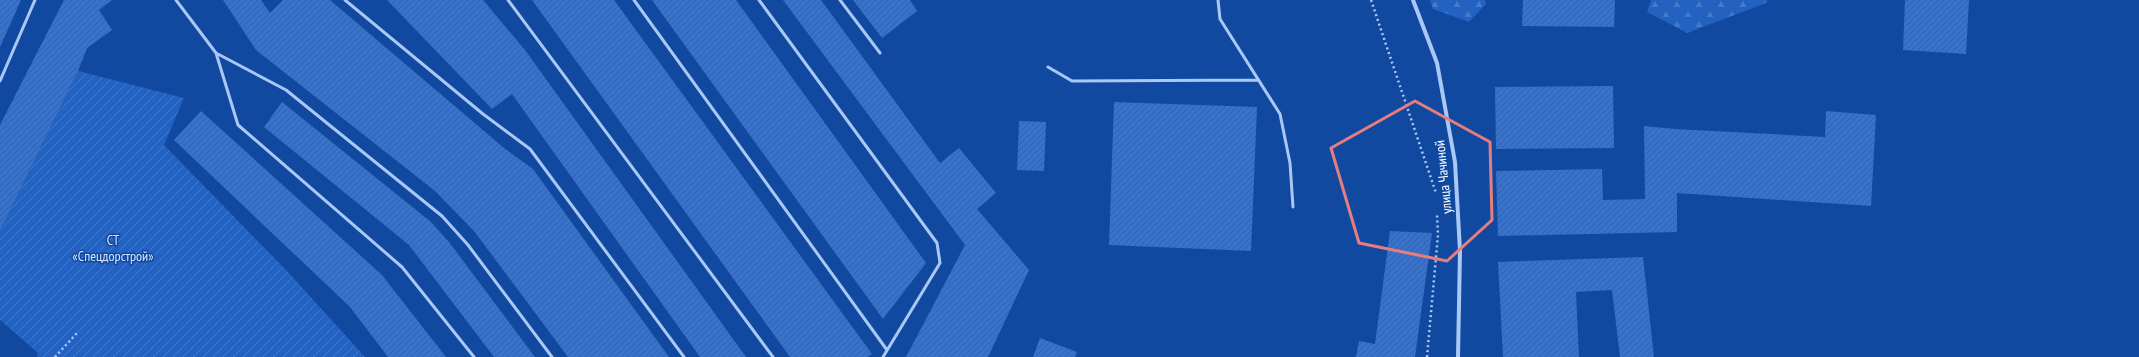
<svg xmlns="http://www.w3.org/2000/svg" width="2139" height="357" font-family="'PT Sans Narrow',sans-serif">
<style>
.forest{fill:url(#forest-firs)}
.garden{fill:url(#garden-furrows)}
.building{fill:url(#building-hatch)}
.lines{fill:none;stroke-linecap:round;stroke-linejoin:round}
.path{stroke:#aac8f5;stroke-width:2.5;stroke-dasharray:2 3;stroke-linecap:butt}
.service{stroke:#aac8f5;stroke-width:3}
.minor{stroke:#aac8f5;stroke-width:4}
.marked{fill:none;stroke:#e67e7e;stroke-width:3;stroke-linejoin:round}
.labels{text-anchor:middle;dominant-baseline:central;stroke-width:3;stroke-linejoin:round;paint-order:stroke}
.street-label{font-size:14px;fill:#fff;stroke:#1149a1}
.park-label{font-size:14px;fill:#d3e5fe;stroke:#1149a1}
</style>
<defs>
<pattern id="forest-firs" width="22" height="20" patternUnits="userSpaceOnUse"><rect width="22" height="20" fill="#2362c0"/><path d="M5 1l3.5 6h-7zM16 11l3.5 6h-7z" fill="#447ac9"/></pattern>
<pattern id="garden-furrows" width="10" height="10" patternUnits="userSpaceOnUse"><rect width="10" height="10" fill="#2362c0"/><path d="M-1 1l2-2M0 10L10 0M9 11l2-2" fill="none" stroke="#447ac9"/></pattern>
<pattern id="building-hatch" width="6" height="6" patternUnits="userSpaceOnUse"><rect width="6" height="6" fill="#3a72c8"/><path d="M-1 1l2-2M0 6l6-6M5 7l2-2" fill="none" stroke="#435f8a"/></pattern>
</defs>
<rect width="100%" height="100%" fill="#1149a1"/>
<path class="forest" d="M1430,0H1485L1486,4L1469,22L1433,9Z
M1651,0H1768L1766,3L1687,33L1647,12Z"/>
<path class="garden" d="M78,71L184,98L164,145L287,271L365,357H37L38,353L0,320V231Z"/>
<path class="building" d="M0,0H21L0,47Z
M64,0H112L99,10L112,30L87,48L78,71L0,231V125Z
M223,0H261L270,13L283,0H330L504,148L533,169L669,357H568L474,231L435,191L256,50Z
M387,0H483L525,50L746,357H700L512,94L492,109Z
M532,0H614L872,354L868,357H790Z
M652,0H736L926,263L883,319Z
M783,0H821L940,163L959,148L996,193L977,209L1029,270L988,357H906L965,245Z
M853,0H910L917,11L882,38Z
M1523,0H1615L1614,27L1522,26Z
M1905,0H1969L1966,54L1903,50Z
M1613,86L1614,148L1496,149L1495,87Z
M282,102L431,222L449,242L535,357H494L409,245L264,127Z
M1114,102L1257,107L1251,251L1109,245Z
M201,111L382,275L446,357H388L350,307L174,140Z
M1826,111L1876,115L1871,206L1677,193V232L1498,236L1496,171L1602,169L1603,200L1645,199L1644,126L1675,129L1825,137Z
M1019,121L1046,122L1044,171L1017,170Z
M1390,231L1432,233L1415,357H1356L1359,341L1375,344Z
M1643,257L1654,357H1620L1612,290L1576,292L1579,357H1503L1498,262Z
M1040,338L1077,352L1075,357H1033Z"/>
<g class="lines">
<path class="path" d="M1371,0L1436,193
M55,357L78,332
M1427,357L1438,235L1437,214"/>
<path class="service" d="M176,0L216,53L238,125L402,267L474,357
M345,0L483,114L530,149L684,357
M508,0L773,357
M634,0L887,350
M759,0L937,243L940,263L883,357
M840,0L880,53
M1218,0L1220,19L1280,114L1290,163L1293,207
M216,53L286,90L442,216L468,245L552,357
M1048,67L1072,81L1258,80
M0,81L35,0"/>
<path class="minor" d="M1413,0L1437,63L1455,162L1460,251L1458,357"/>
</g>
<path class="marked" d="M1415,101L1490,142L1492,220L1447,261L1359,243L1331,148Z"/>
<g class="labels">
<g class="street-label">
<text transform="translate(1443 177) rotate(-96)">улица Чачиной</text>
</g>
<g class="park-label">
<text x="113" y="240">СТ<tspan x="113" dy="16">«Спецдорстрой»</tspan></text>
</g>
</g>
</svg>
